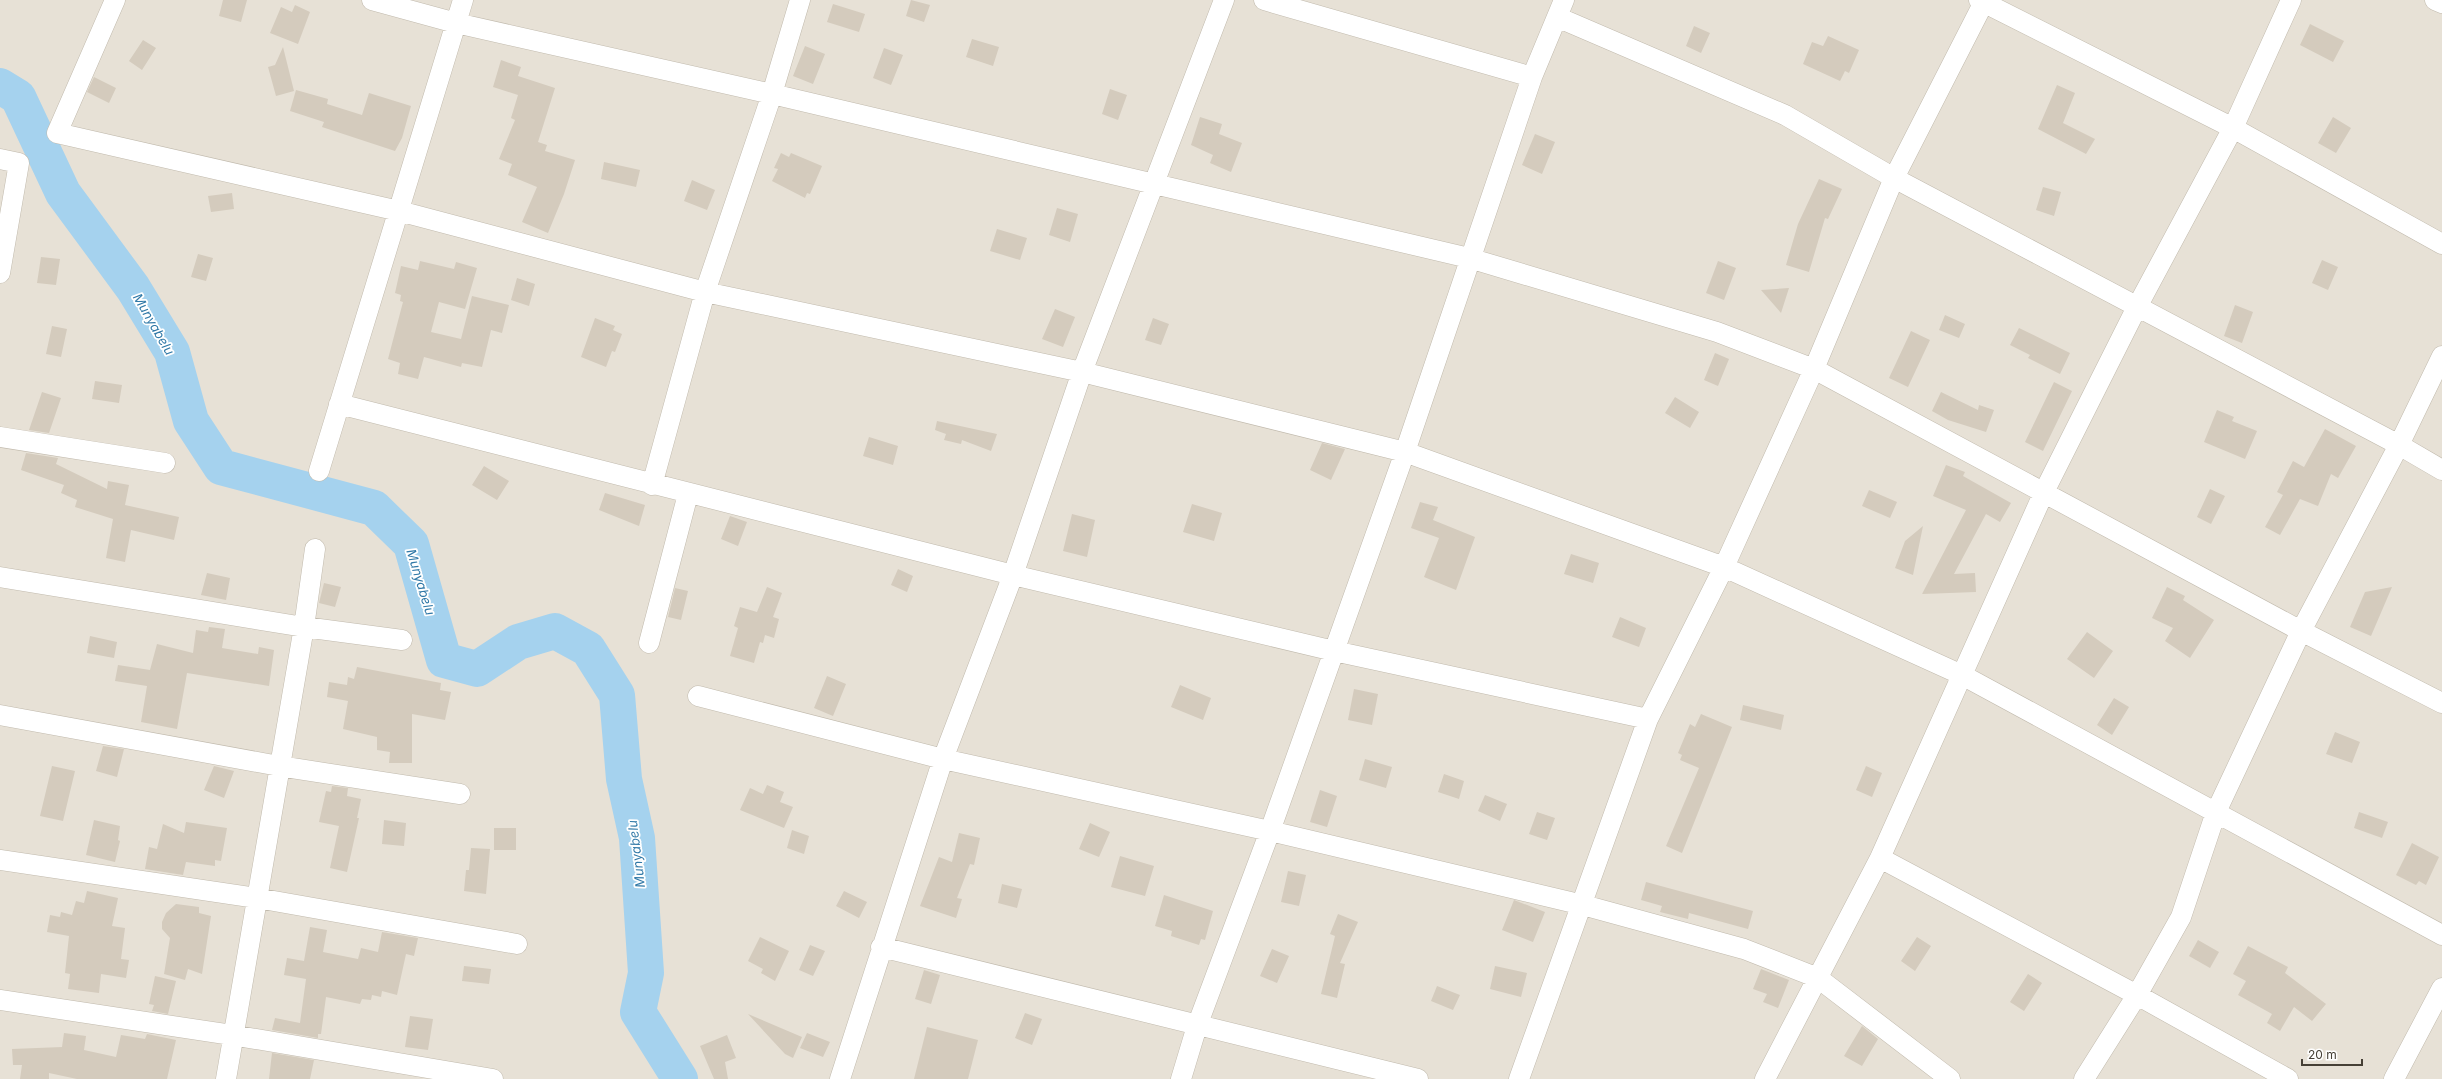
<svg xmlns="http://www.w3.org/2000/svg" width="2442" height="1079" font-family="Inter,sans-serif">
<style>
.residential{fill:#e7e1d6}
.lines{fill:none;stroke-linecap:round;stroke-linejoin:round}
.river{stroke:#a5d2ee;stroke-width:36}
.building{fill:#d4cbbd}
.minor-casing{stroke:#c1baad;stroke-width:21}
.minor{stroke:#fff;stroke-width:20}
.labels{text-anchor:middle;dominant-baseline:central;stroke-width:3.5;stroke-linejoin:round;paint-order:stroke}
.water-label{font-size:13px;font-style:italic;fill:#3179a7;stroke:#fff}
</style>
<rect width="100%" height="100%" fill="#f3efe7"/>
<path class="residential" d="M0,0H2442V1079H0Z"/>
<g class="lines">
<path class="river" d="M0,86L18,97L63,193L133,288L172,352L191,421L221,467L374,508L411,544L444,660L477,669L518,642L555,631L588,649L617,695L624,779L637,838L646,973L638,1012L680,1079"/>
</g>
<path class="building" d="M223,0H247L241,22L219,16Z
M911,0L930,5L924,22L906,16Z
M833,4L865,14L859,32L827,22Z
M295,5L310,12L298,44L270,33L281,7L292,12Z
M2310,24L2344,41L2333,62L2300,45Z
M1694,26L1710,33L1701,53L1686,46Z
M1828,36L1859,50L1849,73L1845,71L1840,81L1803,64L1812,42L1823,46Z
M972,39L999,47L993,66L966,57Z
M143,40L156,48L142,70L129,61Z
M805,46L825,54L813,84L793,76Z
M283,47L294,91L276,96L268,67L275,65Z
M884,48L903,55L891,85L873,78Z
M501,60L521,67L518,76L555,88L538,142L547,145L545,151L575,160L564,194L548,233L522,222L537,187L508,175L512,164L499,159L515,120L511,118L518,95L493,87Z
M94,77L116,88L109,103L87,92Z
M2057,85L2075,93L2063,123L2095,139L2086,154L2038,129Z
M1110,89L1127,95L1118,120L1102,114Z
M296,90L328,99L327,104L362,115L369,93L411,106L402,138L395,151L322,127L324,122L290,111Z
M1200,117L1222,124L1219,134L1242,143L1231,172L1210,163L1213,155L1191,145Z
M2333,117L2351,128L2336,153L2318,143Z
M1535,134L1555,142L1542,174L1522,165Z
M781,153L789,157L791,153L822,166L810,194L807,193L805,198L772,181L778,169L774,168Z
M604,162L640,170L636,187L601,179Z
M1819,179L1842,189L1828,219L1825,218L1809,272L1786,265L1798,224Z
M692,180L715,190L707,210L684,201Z
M2043,187L2061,192L2054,216L2036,210Z
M232,193L234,209L211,212L208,196Z
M1057,208L1078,214L1070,242L1049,235Z
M997,229L1027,238L1020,260L990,251Z
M198,254L213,258L206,281L191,277Z
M41,257L60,259L56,285L37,283Z
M2322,260L2338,267L2328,290L2312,283Z
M420,261L454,269L456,262L477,268L465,309L439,302L431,332L461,339L472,296L509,305L502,333L491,330L482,367L462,363L461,367L424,357L418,379L398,374L400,363L388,359L403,302L400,301L401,295L395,293L401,266L418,270Z
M1718,261L1736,268L1724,300L1706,293Z
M517,278L535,284L529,306L511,300Z
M1789,288L1781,313L1761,290Z
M2235,305L2253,312L2242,343L2224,336Z
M1055,309L1075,317L1063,347L1042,339Z
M1945,315L1965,324L1959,338L1939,330Z
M595,318L615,326L613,330L622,334L615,352L612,351L606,367L581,357Z
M1153,318L1169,324L1161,345L1145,340Z
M52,326L67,329L61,357L46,354Z
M2019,328L2070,353L2060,374L2028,358L2030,355L2010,345Z
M1911,331L1930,340L1908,387L1889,378Z
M1715,353L1729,359L1718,386L1704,380Z
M95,381L122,385L119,403L92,399Z
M2054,382L2072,391L2043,451L2025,442Z
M42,392L61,398L49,433L29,430Z
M1941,392L1978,410L1979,405L1994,410L1986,432L1948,420L1932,411Z
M1675,397L1699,412L1690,428L1665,413Z
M2217,410L2234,417L2232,421L2257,431L2245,459L2204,442Z
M937,421L997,434L991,451L962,440L961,444L944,440L946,434L935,430Z
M2325,429L2356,446L2338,478L2331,474L2318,506L2300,499L2280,535L2265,527L2283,495L2277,492L2293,461L2304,467Z
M869,437L898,446L893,465L863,456Z
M1322,443L1345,449L1331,480L1310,470Z
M26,453L58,458L56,464L107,489L108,481L129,485L125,505L179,517L174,540L131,530L125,562L106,558L113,519L75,507L77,500L61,493L64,485L21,470Z
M1946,465L1965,472L1963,476L2011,503L2000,522L1986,514L1954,574L1975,573L1976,592L1922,594L1966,510L1933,496Z
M484,466L509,481L497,500L472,485Z
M2210,489L2225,496L2211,524L2197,517Z
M1869,490L1897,502L1890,518L1862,506Z
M605,493L645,505L639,526L599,510Z
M1420,502L1438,507L1433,520L1475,537L1456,590L1424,577L1439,538L1411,528Z
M1192,504L1222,513L1214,541L1183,532Z
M1072,514L1095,520L1087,557L1063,551Z
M730,516L747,522L738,546L721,539Z
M1923,526L1913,575L1895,568L1905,541Z
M1571,554L1599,563L1593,583L1564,574Z
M898,569L913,576L907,592L891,585Z
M207,573L230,578L226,600L201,595Z
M324,583L341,587L335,607L319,603Z
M767,587L782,593L773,617L779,619L774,638L765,635L763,643L760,642L754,663L730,656L738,628L734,626L740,607L757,612Z
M2167,587L2185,596L2183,600L2214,620L2190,658L2165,641L2173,628L2152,618Z
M2392,587L2371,636L2350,627L2365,592Z
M675,588L688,591L681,620L668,617Z
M1620,617L1646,628L1639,647L1612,637Z
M209,627L225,629L222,648L258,654L259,647L274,650L269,686L187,673L177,729L141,722L147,686L115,681L118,665L150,670L157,644L193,653L196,630L208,632Z
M2087,632L2113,651L2094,678L2067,659Z
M90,636L117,642L114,658L87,653Z
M357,667L441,683L440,690L451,692L445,720L412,714V763H389L390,752L377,750V737L343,729L348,701L327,697L329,682L347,685L348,677L354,679Z
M827,676L846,684L833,716L814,708Z
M1180,685L1211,698L1203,720L1171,707Z
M1354,689L1378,694L1372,725L1348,720Z
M2114,698L2129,707L2112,735L2097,725Z
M1743,705L1784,715L1781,730L1740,720Z
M1701,714L1732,727L1682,853L1666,846L1699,768L1680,760L1682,755L1678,753L1690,724L1695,727Z
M2335,732L2360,742L2352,763L2326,754Z
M103,746L124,749L117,777L96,771Z
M1365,759L1392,767L1386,788L1359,780Z
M52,766L75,771L63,821L40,816Z
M214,766L234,771L224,798L204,790Z
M1866,766L1882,773L1872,797L1856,790Z
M1444,774L1464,781L1459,799L1438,792Z
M767,785L784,792L780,802L793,807L784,828L740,810L750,788L763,794Z
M332,786L348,788L347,796L361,799L357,818H359L347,872L330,868L339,826L319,822L326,791L331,792Z
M1320,790L1337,796L1327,827L1310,822Z
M1485,795L1507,804L1500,821L1478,811Z
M1537,812L1555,818L1547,840L1529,834Z
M2359,812L2388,822L2382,838L2354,828Z
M94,820L120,826L118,840L120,841L115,862L86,855Z
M384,820L406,823L404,846L382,844Z
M186,822L227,828L221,861L215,860V866L186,862L183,875L145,869L149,847L157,849L163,824L184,833Z
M1090,823L1110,832L1099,857L1079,849Z
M494,828H516V850H494Z
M792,830L809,836L804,854L787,848Z
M959,833L980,838L974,865L970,864L957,898L962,899L956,918L920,906L939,857L952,862Z
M2412,843L2439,857L2426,885L2419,881L2416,885L2396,875Z
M471,848L490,849L486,894L464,891L466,870H469Z
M1120,856L1154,866L1145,896L1111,887Z
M1288,871L1306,875L1299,906L1281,902Z
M1646,882L1753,911L1748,929L1689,913L1688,919L1660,912L1662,906L1641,900Z
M1002,884L1022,889L1017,908L998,903Z
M87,891L118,898L112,926L125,928L121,959L129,960L126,978L101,974L99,993L68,989L70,974L65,973L69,936L47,932L50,915L60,917L61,912L72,915L76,901L84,903Z
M844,891L867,902L859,918L836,906Z
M1164,895L1213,911L1205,940L1201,939L1199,945L1171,936L1172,931L1155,926Z
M1514,900L1545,912L1533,942L1502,930Z
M176,904L199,907V913L211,916L202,974L188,969L185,980L164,974L170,938L162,929V922L166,913Z
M1338,914L1358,922L1340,963L1345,964L1337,998L1321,994L1335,936L1330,934Z
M310,927L327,930L323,952L358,959L361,948L378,952L382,932L418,938L414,956L406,954L397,995L382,991L381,997L372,995L371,1000L362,999L360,1004L326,997L321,1034H318V1038L272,1030L275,1018L300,1023L306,979L284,975L287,958L304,961Z
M760,937L789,951L775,981L761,973L763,969L748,961Z
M1917,937L1931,946L1915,971L1901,961Z
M2198,940L2219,952L2210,968L2189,956Z
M810,945L825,951L813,976L799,970Z
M2248,946L2288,967L2285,973L2326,1004L2312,1021L2294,1007L2280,1031L2267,1023L2272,1014L2238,995L2246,981L2233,974Z
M1272,949L1289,956L1277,983L1260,976Z
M464,966L491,969L489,984L462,981Z
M1495,966L1527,973L1521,997L1490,989Z
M1761,969L1789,980L1778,1008L1763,1002L1767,994L1753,989Z
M924,970L940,975L931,1004L915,999Z
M2028,974L2042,983L2024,1011L2010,1002Z
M155,976L176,981L168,1014L152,1011L154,1005L149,1004Z
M1437,986L1460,995L1453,1010L1431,1001Z
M1025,1013L1042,1019L1032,1045L1015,1038Z
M748,1014L802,1037L793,1058L785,1054Z
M410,1016L433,1019L428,1050L405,1047Z
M1862,1026L1878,1039L1862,1066L1844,1056Z
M927,1027L978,1040L968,1079H914Z
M64,1033L86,1036L84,1050L116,1057L121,1035L145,1039L147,1034L176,1040L167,1079H77L49,1073V1079H20L22,1065H13L12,1049L62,1047Z
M807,1033L830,1042L823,1057L800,1048Z
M727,1035L736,1058L725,1062L728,1079H714L700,1046Z
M272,1053L314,1060L310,1079H269Z"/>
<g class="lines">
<g class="minor-casing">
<path id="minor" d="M115,0L57,133L399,211L705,292L1082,372L1405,452L1724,567L1962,675L2442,935
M372,0L456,23L772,94L1469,258L1717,332L1814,369L2301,631L2442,703
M1264,0L1532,77
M1979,0L2233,128L2442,244
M2435,0L2442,3
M1557,17L1785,115L1894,178L2399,445L2442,470
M0,159L19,163L0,273
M339,404L1013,575L1334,651L1648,719
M0,437L165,463
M319,471L463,0
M652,485L705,292L772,94L800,0
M0,577L304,627L402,640
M649,643L688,494
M698,696L943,759L1270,831L1583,905L1744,949L1818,978L1950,1079
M0,715L279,766L460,794
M1880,858L2137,995L2288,1079
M0,860L257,898L517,944
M881,947L1418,1079
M0,1000L232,1035L493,1079
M226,1079L304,627L315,549
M840,1079L943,759L1013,575L1082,372L1224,0
M1181,1079L1197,1026L1270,831L1405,452L1532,77L1564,0
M1519,1079L1648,719L1724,567L1814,369L1894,178L1985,0
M1765,1079L1880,858L2044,492L2137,307L2233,128L2291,0
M2084,1079L2137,995L2181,917L2216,812L2301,631L2399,445L2442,356
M2394,1079L2442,988"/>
</g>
<use href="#minor" class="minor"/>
</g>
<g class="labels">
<g class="water-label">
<text transform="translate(154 324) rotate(60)">Munyabelu</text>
<text transform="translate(421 582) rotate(73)">Munyabelu</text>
<text transform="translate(636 854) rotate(-97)">Munyabelu</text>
</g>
</g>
<path d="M2302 1059v6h60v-6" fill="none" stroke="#464036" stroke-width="2"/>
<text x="2308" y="1059" font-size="12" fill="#464036" stroke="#ffffff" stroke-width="3" paint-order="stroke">20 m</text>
</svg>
